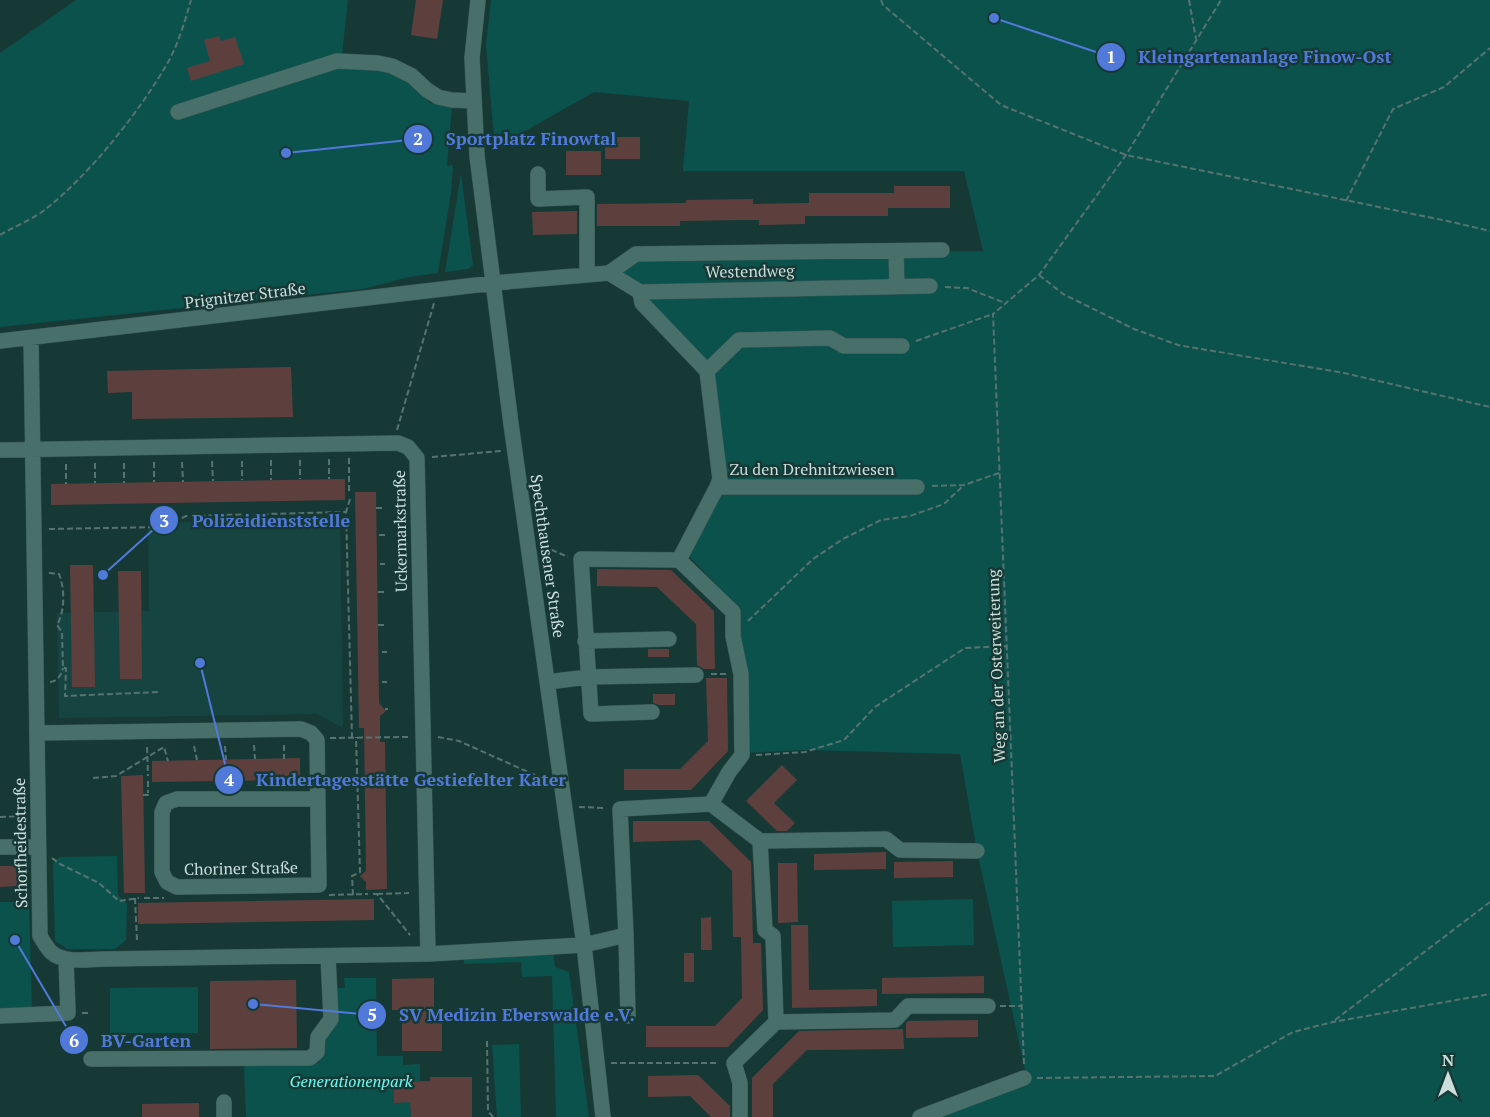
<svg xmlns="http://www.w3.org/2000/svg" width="1490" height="1117" font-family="'PT Serif',serif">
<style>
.built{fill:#164541}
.green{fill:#0b524d}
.building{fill:#5d403e}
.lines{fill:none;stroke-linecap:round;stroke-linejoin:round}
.minor-casing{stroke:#375754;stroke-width:16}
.path{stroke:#567371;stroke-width:2;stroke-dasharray:6 3;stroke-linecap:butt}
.minor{stroke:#496f6b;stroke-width:15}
.labels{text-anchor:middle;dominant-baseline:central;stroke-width:5;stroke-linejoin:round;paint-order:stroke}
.street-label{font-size:16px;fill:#cbdedc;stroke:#163936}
.park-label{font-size:16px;font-style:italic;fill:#6bfcf0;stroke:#163936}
.leader{fill:none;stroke:#5179d9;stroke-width:2}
.callout-dot{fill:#5179d9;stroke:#163936;stroke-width:2}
.mark-label{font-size:18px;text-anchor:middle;font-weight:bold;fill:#fff}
.callout-label{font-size:18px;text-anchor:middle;font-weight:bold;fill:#5179d9;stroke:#163936;stroke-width:5;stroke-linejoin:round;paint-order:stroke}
</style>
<rect width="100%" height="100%" fill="#163936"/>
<path class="built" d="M340,519L343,728L317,714L59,718L57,613L149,611L148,523Z"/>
<path class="green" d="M76,0H348L341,64L378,66L416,84L430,103L452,106L447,166L453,165L451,193L438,273L409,277L363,289L0,327V53Z
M491,0H1490V1117H935L1026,1074L977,851L960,754L804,750L743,753V673L739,608L689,556L720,479L707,371L642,303L609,273L636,254L983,251L964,171H683L689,101L594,92L495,148L486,45Z
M461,174L473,265L468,269L445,272Z
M117,856L118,895L127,904L126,940L115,949H67L55,941L53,863L59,857Z
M973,899L974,945L893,947L892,901Z
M0,902H29L32,1010H0Z
M553,950L555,967L569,972L589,1117H556L552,976L522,977L521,962L464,964L463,955Z
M344,978H376L377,1056H403V1065L420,1064V1081L394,1082V1102H410L411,1117H246L244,1065H311L319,1062L325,1048L335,988H345Z
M198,987V1033H110V988Z
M519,1044L521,1117H497L492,1045Z"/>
<path class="building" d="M416,0H443L437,39L411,35Z
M219,36L221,41L235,37L244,64L191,81L187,68L210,61L204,40Z
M605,137H640V159H605Z
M566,151H601V175H566Z
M894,186H950V208H888V216H805V224L759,225V220H742L680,221V226H597V204L686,203V200L753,199V204L809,203V193H894Z
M577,211V234L533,235L532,212Z
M291,367L293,417L132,419V392L108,393L107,371Z
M345,479V500L51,505V484Z
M355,492H376L379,703L386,711L380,716V742H385L387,889L366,890V882L360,876L366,871L364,728H359Z
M70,565H93L95,687H72Z
M597,569L671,570L714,611L715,669H704L697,665L696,624L657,587L597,586Z
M118,571H141L142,679H120Z
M648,649H669V657H648Z
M706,678H727L728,751L691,790H624V769H680L708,741Z
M653,694H675V705H659L653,703Z
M300,758V780L152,782V761Z
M782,765L797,780L774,803L795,823L787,831H777L746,801Z
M143,775L145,893H124L121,776Z
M633,821H709L751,862L753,943H761L763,1010L728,1047H646V1026H715L742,998L741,937H733L732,871L700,840L633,842Z
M886,852V869L814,870V854Z
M953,861V877L894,878V862Z
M778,863H797L798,922L778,923Z
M0,866H17V886L0,887Z
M374,899V920L138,924V903Z
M711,917L712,950H701V918Z
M791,925H808L809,990L877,989V1006L792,1008Z
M684,953H694V982H684Z
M984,976V993L882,994V978Z
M434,978V1021H442V1051H402V1010H392V979Z
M296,980L297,1048L210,1049V981Z
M978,1020V1037L906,1038V1023L908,1021Z
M903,1029L904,1049L807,1050L773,1084V1117H752V1078L799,1031Z
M698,1075L730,1106V1117H711L690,1096L648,1097V1076Z
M430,1077H472V1117H411L410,1102L394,1103V1082L430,1081Z
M199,1103V1117H142V1104Z"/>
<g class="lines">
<g class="minor-casing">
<path id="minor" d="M478,0L472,58L477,156L511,424L584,945L603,1117
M178,112L337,61L378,63L392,66L412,76L427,90L438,97L452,100L473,101
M538,174V199L587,197V275
M896,251L897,287
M609,273L640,292L930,286
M640,292L642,303L707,371L720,479L717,487
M31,338L40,936C43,941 47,948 51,952C64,964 89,959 106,959L428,954L584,945L626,935L620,809L711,804L760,841L886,839L900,850L977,851
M0,341L494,283L609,273L636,254L942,250
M707,371L739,340L830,338L844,346H902
M0,450L398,443L408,447L417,458L428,954
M679,560L733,612V636L741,674L742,755L729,772L711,804
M585,641L669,639
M548,682L587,677L696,675
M652,712L591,714L581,559L679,560L717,487H917
M37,733L301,729L311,733L317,740L319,885L177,887L167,882L162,872V812L166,803L177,799H317
M760,841L765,930L773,936L776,1022
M0,847H38
M626,935L628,1016
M0,1016L68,1013L66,959
M91,1059L310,1058L317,1052L318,1037L331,1019L328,956
M224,1102V1117
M740,1117V1083L734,1063L776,1022L895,1020L908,1006H988
M920,1117L1024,1078"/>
</g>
<path class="path" d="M881,0L883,5L1001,105L1126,155L1452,222L1490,231
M1189,0L1196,39
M1346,201L1393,109L1444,87L1490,48
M0,235C15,226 34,219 47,208C91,173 139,112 167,64C178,45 185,21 191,0
M1039,275L1063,294L1134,329L1178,345L1344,373L1490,407
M945,287L967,288L1005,303
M916,341L993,314
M397,430L434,303
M432,457L501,451
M349,458V494
M329,459V479
M271,460V480
M300,460V479
M212,461L213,481
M242,461V480
M154,462V482
M182,462L183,482
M95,463V483
M124,463V483
M66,464V484
M932,486L964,485L999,473
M350,499L346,512L352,737
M376,508H384
M49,529L164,527L186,516L346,512
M379,535H385
M543,546L568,557
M380,564H385
M49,573L59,574C65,589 65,611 57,625L62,632L63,668H66L65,696L158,692
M378,592H386
M748,621L813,559L843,539L881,520L910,516L944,504L964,485
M378,625H386
M382,652H387
M711,674H726
M50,682C58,681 61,675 63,668
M382,682H387
M385,709H388
M438,737L459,741L546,780
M330,738L408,737
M254,745L255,759
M284,745V759
M194,746L197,760
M225,746L226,760
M147,747L148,776
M756,755L805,752L844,740L875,707L965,648L1007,646
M93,778L116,776L164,747L168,761
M148,781V793
M143,795H148V793
M579,807L606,808
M0,817L24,816
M52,858L60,864L99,883L119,901L139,898
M373,894H377L410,935
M377,894L409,893
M329,895L368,894
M353,895L352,876L360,872L356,737
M135,898L137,940
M144,898H164
M1000,1006H1022
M82,1013H90
M1335,1020L1490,902
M487,1041L488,1111L493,1117
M611,1063H719
M1024,1064L993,314L1039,275L1126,155L1221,0
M1037,1078L1215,1076L1293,1032L1333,1022L1490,994"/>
<use href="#minor" class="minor"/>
</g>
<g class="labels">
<g class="street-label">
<text transform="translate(750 271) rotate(-1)">Westendweg</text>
<text transform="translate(245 295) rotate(-7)">Prignitzer Straße</text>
<text x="812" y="469">Zu den Drehnitzwiesen</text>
<text transform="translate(400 531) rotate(-91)">Uckermarkstraße</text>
<text transform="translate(548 556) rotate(82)">Spechthausener Straße</text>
<text transform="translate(996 666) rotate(-92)">Weg an der Osterweiterung</text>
<text transform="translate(20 843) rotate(-91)">Schorfheidestraße</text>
<text transform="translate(241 868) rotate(-1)">Choriner Straße</text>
</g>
<g class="park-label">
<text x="351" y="1081">Generationenpark</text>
</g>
</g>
<path class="leader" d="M994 18L1111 57M286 153L418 139M103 575L164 520M200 663L229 780M253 1004L372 1015M15 940L74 1040"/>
<g class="callout-dot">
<circle cx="994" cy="18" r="6"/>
<circle cx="286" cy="153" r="6"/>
<circle cx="103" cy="575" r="6"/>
<circle cx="200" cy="663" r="6"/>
<circle cx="253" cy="1004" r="6"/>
<circle cx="15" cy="940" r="6"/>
<circle cx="1111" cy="57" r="15"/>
<circle cx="418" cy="139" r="15"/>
<circle cx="164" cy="520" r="15"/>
<circle cx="229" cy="780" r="15"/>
<circle cx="372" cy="1015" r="15"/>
<circle cx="74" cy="1040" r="15"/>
</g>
<g class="mark-label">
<text x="1111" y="63">1</text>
<text x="418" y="145">2</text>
<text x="164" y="527">3</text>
<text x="229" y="786">4</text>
<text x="372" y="1021">5</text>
<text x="74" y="1047">6</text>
</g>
<g class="callout-label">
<text x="1265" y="63">Kleingartenanlage Finow-Ost</text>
<text x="531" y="145">Sportplatz Finowtal</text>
<text x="271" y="527">Polizeidienststelle</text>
<text x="411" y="786">Kindertagesstätte Gestiefelter Kater</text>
<text x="517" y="1021">SV Medizin Eberswalde e.V.</text>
<text x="146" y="1047">BV-Garten</text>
</g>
<g transform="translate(1448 1075)" stroke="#163936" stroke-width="4.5" paint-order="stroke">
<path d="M0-4.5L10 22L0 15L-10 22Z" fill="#cbdedc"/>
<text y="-9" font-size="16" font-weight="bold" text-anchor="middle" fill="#cbdedc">N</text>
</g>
</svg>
